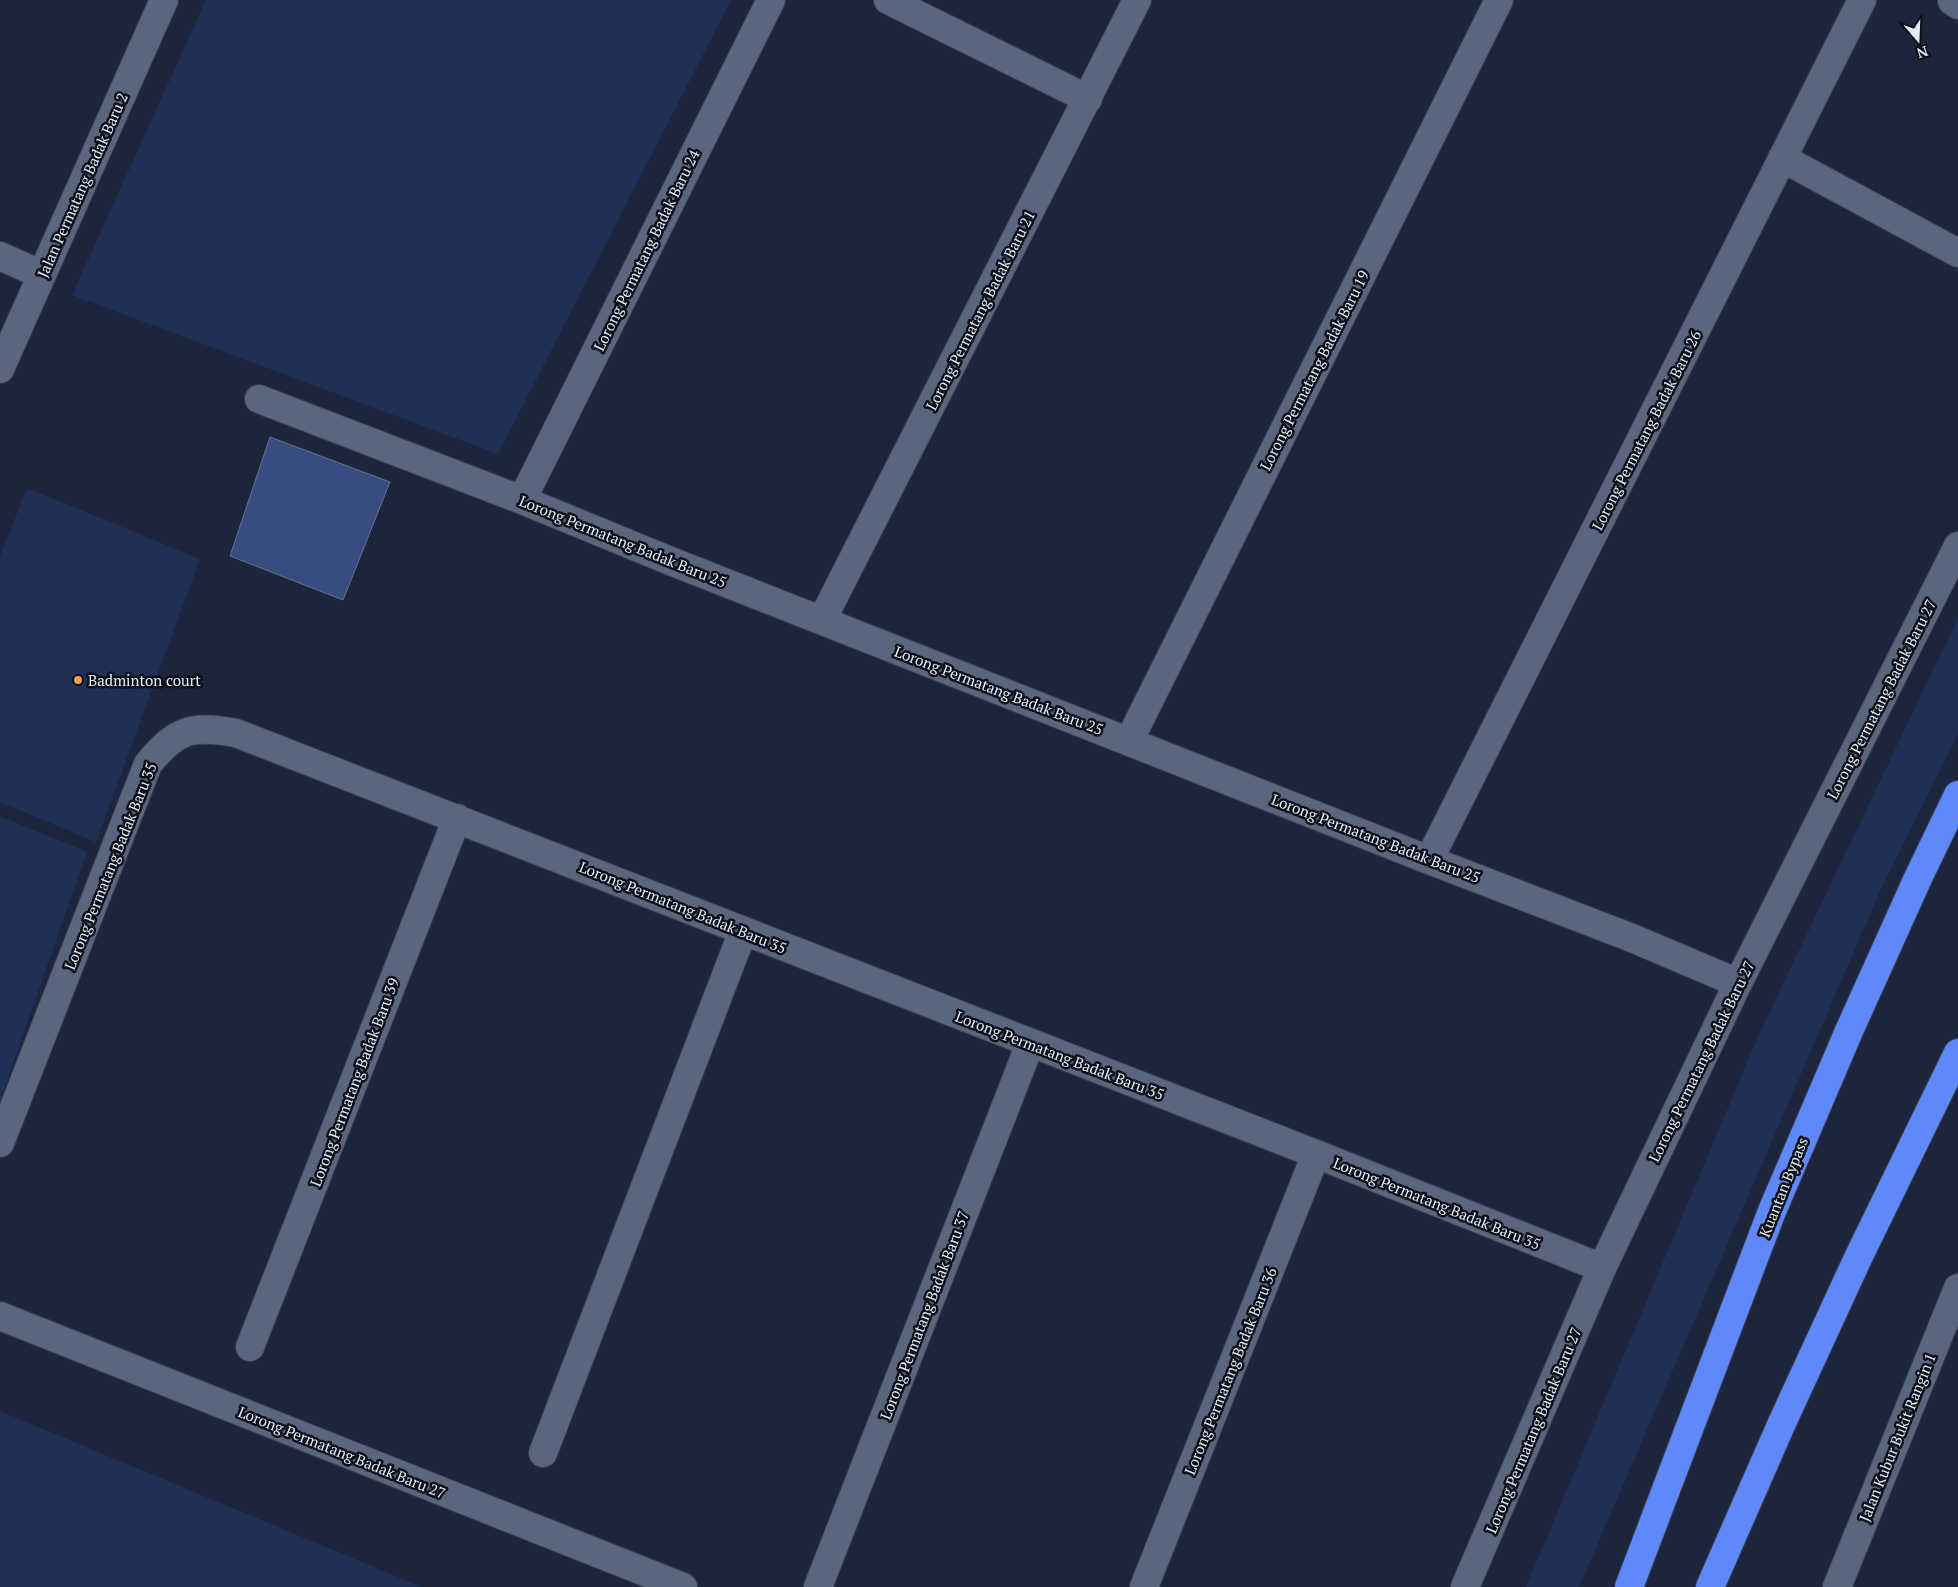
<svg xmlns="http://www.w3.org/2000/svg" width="1958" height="1587" font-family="'PT Serif',serif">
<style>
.green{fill:#202f55}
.building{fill:#384c7f;stroke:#68748e}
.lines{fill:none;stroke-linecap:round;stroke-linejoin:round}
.minor-casing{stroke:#383f51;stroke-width:30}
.highway-casing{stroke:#383f51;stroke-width:30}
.minor{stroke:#5a657e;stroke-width:28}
.highway{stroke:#5f89fa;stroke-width:28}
.poi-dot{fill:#fc9d53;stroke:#0b0f18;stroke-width:2}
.labels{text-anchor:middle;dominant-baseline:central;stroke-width:5;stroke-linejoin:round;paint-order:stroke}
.street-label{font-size:15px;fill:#e4ebfa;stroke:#0b0f18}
.poi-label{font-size:15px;fill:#e4ebfa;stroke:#0b0f18;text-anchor:start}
</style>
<rect width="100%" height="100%" fill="#1c253b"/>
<path class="green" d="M206,0H731L498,454L72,295Z
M27,488L200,559L96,842L0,802V556Z
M1958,618V734L1881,889L1579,1587H1526L1760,1032Z
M0,816L87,852L0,1101Z
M0,1411L422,1587H0Z"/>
<path class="building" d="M270,437L390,482L343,600L230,556Z"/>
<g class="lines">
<g class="minor-casing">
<path id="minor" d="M888,0L1088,99
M1952,1L1958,5
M1782,158L1958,253
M0,256L42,275
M0,369L164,0
M259,399L522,500L668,560L1429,860L1632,938L1738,983
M522,500L771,0
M822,620L1137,0
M1129,741L1499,0
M1429,860L1862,0
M0,1143L148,764C177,729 191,725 236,733L1316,1154L1602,1268
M0,1316L683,1587
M250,1347L457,818
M543,1453L743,931
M818,1587L1030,1044
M1144,1587L1316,1154
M1465,1587L1602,1268L1738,983L1958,546
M1837,1587L1958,1288"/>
</g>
<g class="highway-casing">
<path id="highway" d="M1629,1587L1772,1211L1849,1031L1918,878L1958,795
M1710,1587L1781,1425L1858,1258L1958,1053"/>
</g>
<use href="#minor" class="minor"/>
<use href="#highway" class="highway"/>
</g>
<circle class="poi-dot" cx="78" cy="680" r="5"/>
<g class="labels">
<g class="street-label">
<text transform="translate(82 185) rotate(-66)">Jalan Permatang Badak Baru 2</text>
<text transform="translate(646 250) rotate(-64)">Lorong Permatang Badak Baru 24</text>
<text transform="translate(980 310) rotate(-63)">Lorong Permatang Badak Baru 21</text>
<text transform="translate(1314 370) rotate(-63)">Lorong Permatang Badak Baru 19</text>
<text transform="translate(1646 430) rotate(-63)">Lorong Permatang Badak Baru 26</text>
<text transform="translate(623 541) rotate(22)">Lorong Permatang Badak Baru 25</text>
<text transform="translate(999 690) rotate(21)">Lorong Permatang Badak Baru 25</text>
<text transform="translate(1881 699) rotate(-63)">Lorong Permatang Badak Baru 27</text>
<text transform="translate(1376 838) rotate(21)">Lorong Permatang Badak Baru 25</text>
<text transform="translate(110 866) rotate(-68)">Lorong Permatang Badak Baru 35</text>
<text transform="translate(683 907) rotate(22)">Lorong Permatang Badak Baru 35</text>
<text transform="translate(1060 1055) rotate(21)">Lorong Permatang Badak Baru 35</text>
<text transform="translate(1701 1061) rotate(-64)">Lorong Permatang Badak Baru 27</text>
<text transform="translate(354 1082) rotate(-69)">Lorong Permatang Badak Baru 39</text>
<text transform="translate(1783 1187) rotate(-68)">Kuantan Bypass</text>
<text transform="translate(1437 1203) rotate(22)">Lorong Permatang Badak Baru 35</text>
<text transform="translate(924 1315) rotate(-69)">Lorong Permatang Badak Baru 37</text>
<text transform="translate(1230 1371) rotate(-68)">Lorong Permatang Badak Baru 36</text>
<text transform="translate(1533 1430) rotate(-67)">Lorong Permatang Badak Baru 27</text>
<text transform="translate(1897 1437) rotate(-68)">Jalan Kubur Bukit Rangin 1</text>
<text transform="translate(342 1452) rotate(22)">Lorong Permatang Badak Baru 27</text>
</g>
<g class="poi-label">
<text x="88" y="680">Badminton court</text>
</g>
</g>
<g transform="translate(1918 40) rotate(161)" stroke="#0b0f18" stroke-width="4" paint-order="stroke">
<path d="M0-4L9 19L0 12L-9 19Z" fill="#e4ebfa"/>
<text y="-8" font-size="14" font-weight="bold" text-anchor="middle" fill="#e4ebfa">N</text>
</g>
</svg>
